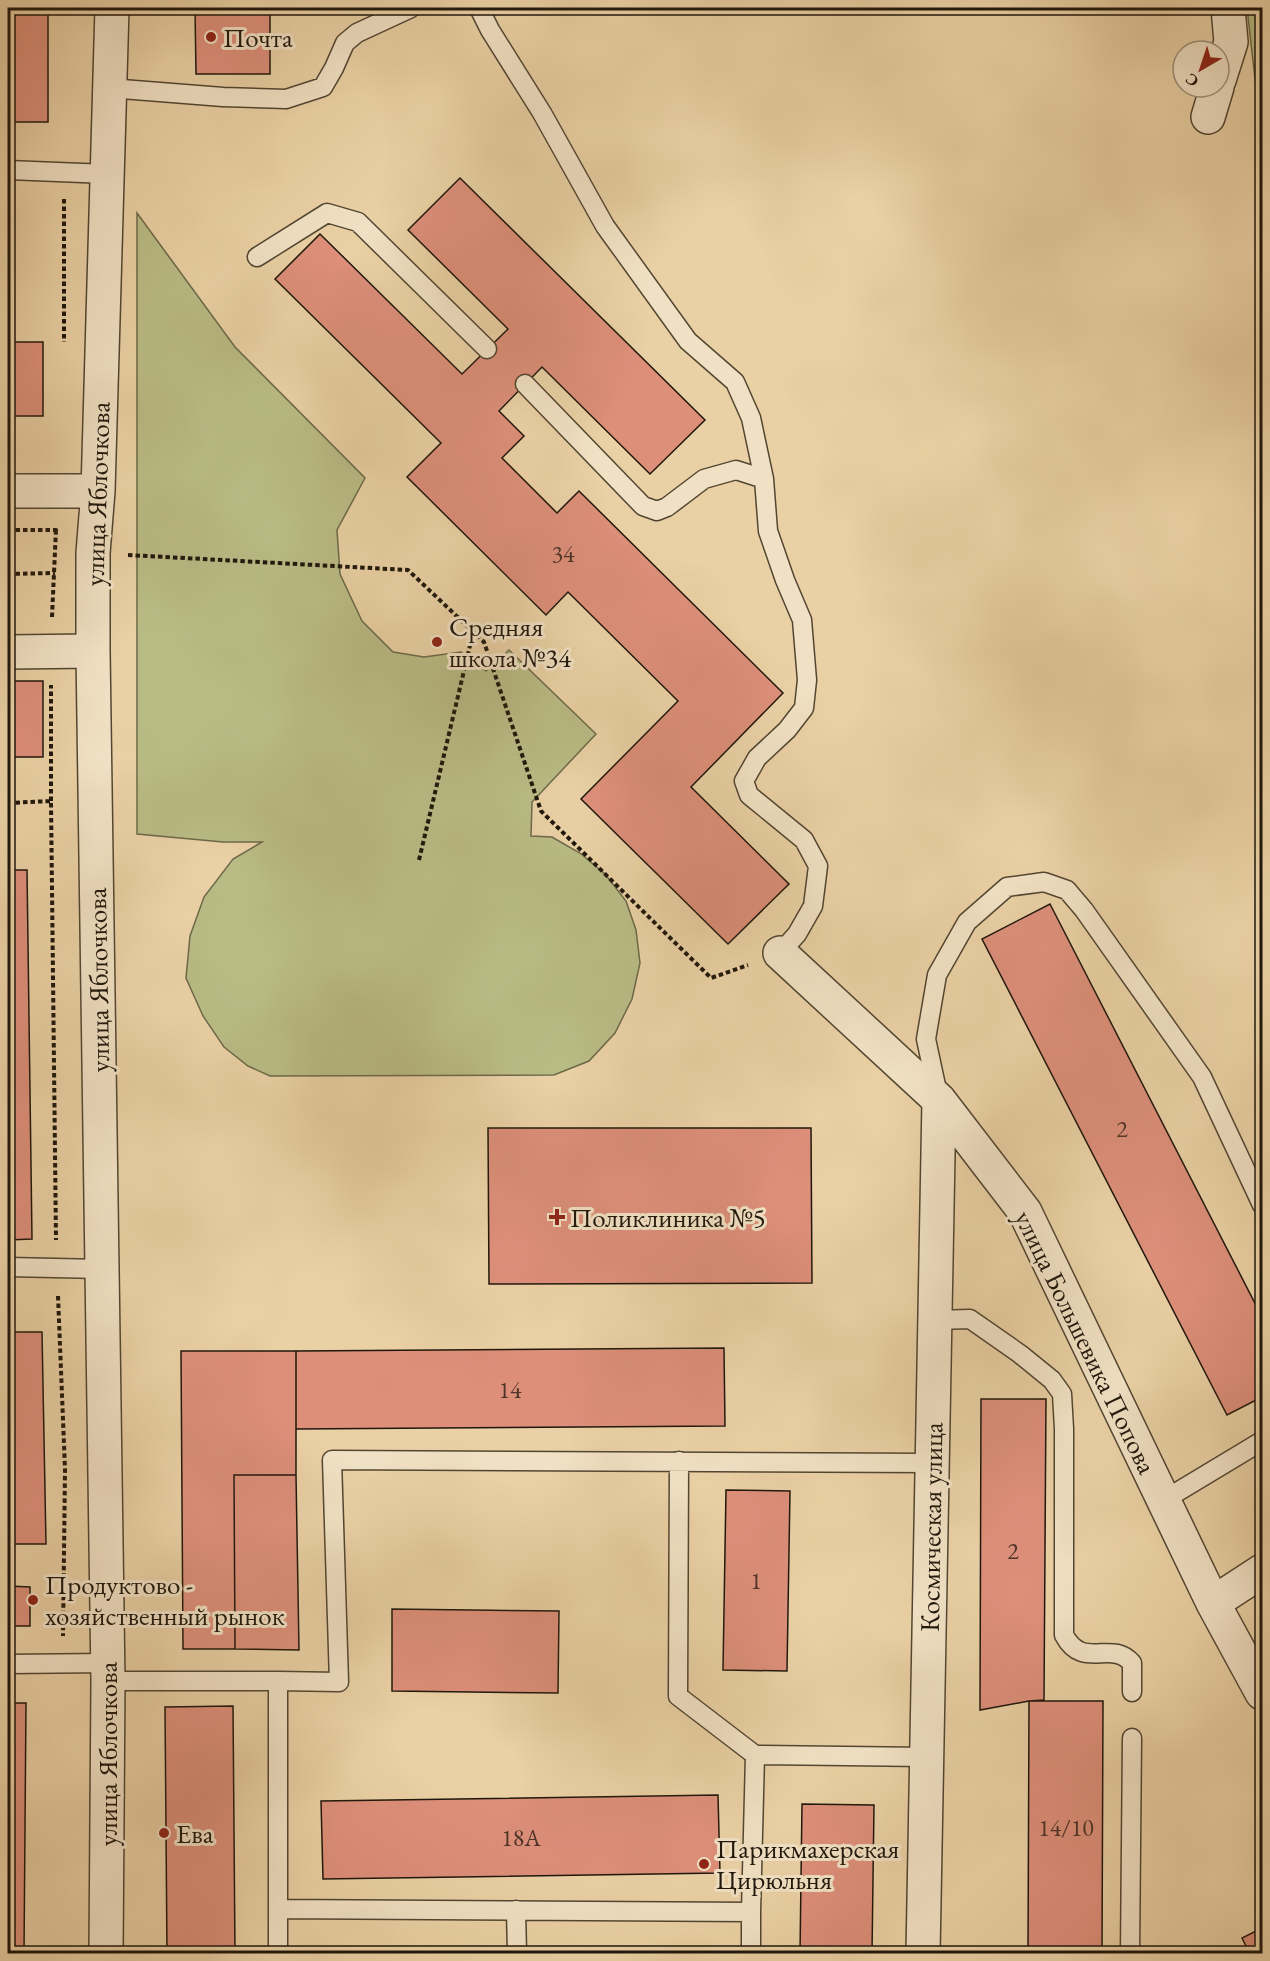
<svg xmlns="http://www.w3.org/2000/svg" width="1270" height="1961" font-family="'EB Garamond',serif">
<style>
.green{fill:#b9bb85;stroke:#6c6948;stroke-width:1.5}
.building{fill:#dd8f7a;stroke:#1f170c;stroke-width:1.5}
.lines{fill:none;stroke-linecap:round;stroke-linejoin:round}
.lane-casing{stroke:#524632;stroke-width:21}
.street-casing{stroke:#524632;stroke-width:36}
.path{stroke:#1f170c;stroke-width:4;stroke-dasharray:4.5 3;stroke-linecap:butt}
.lane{stroke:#f1e1c4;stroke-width:18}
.street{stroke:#f1e1c4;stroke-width:33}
.poi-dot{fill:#8f2418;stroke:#f1e1c4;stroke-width:2}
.labels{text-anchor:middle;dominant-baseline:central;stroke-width:6;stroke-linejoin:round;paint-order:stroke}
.number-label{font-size:24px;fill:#4e3528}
.poi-label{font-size:27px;fill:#1f170c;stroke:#f1e1c4;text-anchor:start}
.street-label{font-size:27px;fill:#1f170c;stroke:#f1e1c4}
</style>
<rect width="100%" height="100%" fill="#ead1a5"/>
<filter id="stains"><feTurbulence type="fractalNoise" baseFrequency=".00333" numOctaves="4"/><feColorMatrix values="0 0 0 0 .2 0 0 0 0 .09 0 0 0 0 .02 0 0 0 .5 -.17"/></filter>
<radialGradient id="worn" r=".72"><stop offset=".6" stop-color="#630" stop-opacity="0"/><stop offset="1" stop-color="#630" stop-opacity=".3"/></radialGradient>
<path class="green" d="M1247,8H1262V141Z
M137,213L235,347L365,478L337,530L340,574L362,621L393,652L424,657L461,652L486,671L509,650L596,734L532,802L531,836L552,837L580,853L605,874L626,901L636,930L640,963L632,999L615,1033L589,1061L554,1075L270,1076L248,1066L224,1047L203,1016L186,978L190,936L204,897L233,859L262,842H223L137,834Z"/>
<path class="building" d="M8,8H48V122H8Z
M195,8H270V74H196Z
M460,178L705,420L650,474L542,367L499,411L524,436L502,458L557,513L579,491L783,693L691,787L789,884L728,944L581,799L678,701L568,592L546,615L407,477L441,443L275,279L320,234L462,374L508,329L408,230Z
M8,342H43V416H8Z
M8,681H43V757H8Z
M8,870H27L32,1239L8,1240Z
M1050,904L1262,1317V1397L1227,1415L982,939Z
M488,1128H811L812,1283L489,1284Z
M8,1332H42L46,1544H8Z
M724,1348L725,1426L296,1429V1351Z
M181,1351H296V1475H234L235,1649H183Z
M981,1399H1046L1044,1700L1029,1701L980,1710Z
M234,1475H296L299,1650L235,1649Z
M726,1490L790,1491L787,1671L723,1670Z
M8,1586L30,1587V1626H8Z
M392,1609L559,1611L558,1693L392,1691Z
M1029,1701H1103L1102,1954H1028Z
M8,1703H26L24,1954H8Z
M233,1706L235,1954H167L165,1707Z
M718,1795L720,1873L323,1879L321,1801Z
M802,1804L874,1805L872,1954H800Z
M1262,1928V1954H1250L1242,1938Z"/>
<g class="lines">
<g class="lane-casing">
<path id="lane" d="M479,8L490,30L542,113L605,226L688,341L735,382L751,418L764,479L768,531L785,580L802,620L807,680L804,708L787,730L757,758L744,781L749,795L804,840L818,866L813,906L797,934L780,953
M109,88L223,97L286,99L323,87L334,68L345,43L357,33L411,8
M8,170L107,174
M257,257L327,213L358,222L487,349
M525,384L643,506L657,511L667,507L704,479L736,470L764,479
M938,1095L926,1039L937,975L967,922L1007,887L1044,882L1067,890L1084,910L1202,1077L1262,1205
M8,1267L102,1269
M935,1320L970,1319L1020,1354L1052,1380L1062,1394L1064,1429V1635C1083,1671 1111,1639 1132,1663V1692
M679,1461L678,1696L755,1755
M1164,1500L1262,1441
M8,1664L108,1663
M108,1681H278V1954
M278,1681L339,1682L332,1460L932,1463
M278,1909L751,1912V1954
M516,1910L517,1954
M751,1912L755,1755L927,1757
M1130,1954L1132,1738"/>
</g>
<g class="street-casing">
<path id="street" d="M1219,80L1231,42L1228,8
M1208,117L1217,87
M8,491H98
M8,652L93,651
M780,953L939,1100L1025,1212L1213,1603L1262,1693
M1213,1603L1262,1571
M106,1954L108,1681L93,651V553L98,491L112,8
M923,1954L939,1100"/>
</g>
<path class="path" d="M64,199V342
M8,530H56L60,532
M128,555L408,570L484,642L541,811L711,978L748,965
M8,574L55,573
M52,617L56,529
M51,801V685
M8,803L51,801L56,1240
M419,860L473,633
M58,1296L65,1469L63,1636"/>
<use href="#lane" class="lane"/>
<use href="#street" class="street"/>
</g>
<g class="poi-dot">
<circle cx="211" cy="37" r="6"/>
<circle cx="437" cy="642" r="6"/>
<path d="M554 1208h6v6h6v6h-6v6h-6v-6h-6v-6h6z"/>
<circle cx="33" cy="1600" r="6"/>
<circle cx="164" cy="1833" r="6"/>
<circle cx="704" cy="1864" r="6"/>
</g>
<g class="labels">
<g class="number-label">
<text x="563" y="553">34</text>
<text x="1122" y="1128">2</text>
<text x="510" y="1389">14</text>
<text x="1013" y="1550">2</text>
<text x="756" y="1580">1</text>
<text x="1066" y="1827">14/10</text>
<text x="521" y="1837">18А</text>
</g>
<g class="poi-label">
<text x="223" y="37">Почта</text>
<text x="449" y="626">Средняя<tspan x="449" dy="31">школа №34</tspan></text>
<text x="570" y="1217">Поликлиника №5</text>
<text x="45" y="1584">Продуктово -<tspan x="45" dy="31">хозяйственный рынок</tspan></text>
<text x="176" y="1833">Ева</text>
<text x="716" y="1848">Парикмахерская<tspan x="716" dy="31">Цирюльня</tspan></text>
</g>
<g class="street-label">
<text transform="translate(97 494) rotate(-88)">улица Яблочкова</text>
<text transform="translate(98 980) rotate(-91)">улица Яблочкова</text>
<text transform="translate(1086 1342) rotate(64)">улица Большевика Попова</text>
<text transform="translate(931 1527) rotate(-89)">Космическая улица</text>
<text transform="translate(107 1754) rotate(-90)">улица Яблочкова</text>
</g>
</g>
<rect width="1270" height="1961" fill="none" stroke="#ead1a5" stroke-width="30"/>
<rect x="9" y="9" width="1252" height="1943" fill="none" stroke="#1f170c" stroke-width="3"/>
<rect x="15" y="15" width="1240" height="1931" fill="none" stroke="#1f170c" stroke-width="1.5"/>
<g transform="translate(1201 69) rotate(219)"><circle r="28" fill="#f1e1c4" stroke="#9d907a" stroke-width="1.5"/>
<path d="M0-4.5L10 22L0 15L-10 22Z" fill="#8f2418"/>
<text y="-9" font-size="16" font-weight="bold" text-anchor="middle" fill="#1f170c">С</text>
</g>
<rect width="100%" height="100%" filter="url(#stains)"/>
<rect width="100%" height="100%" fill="url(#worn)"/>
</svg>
